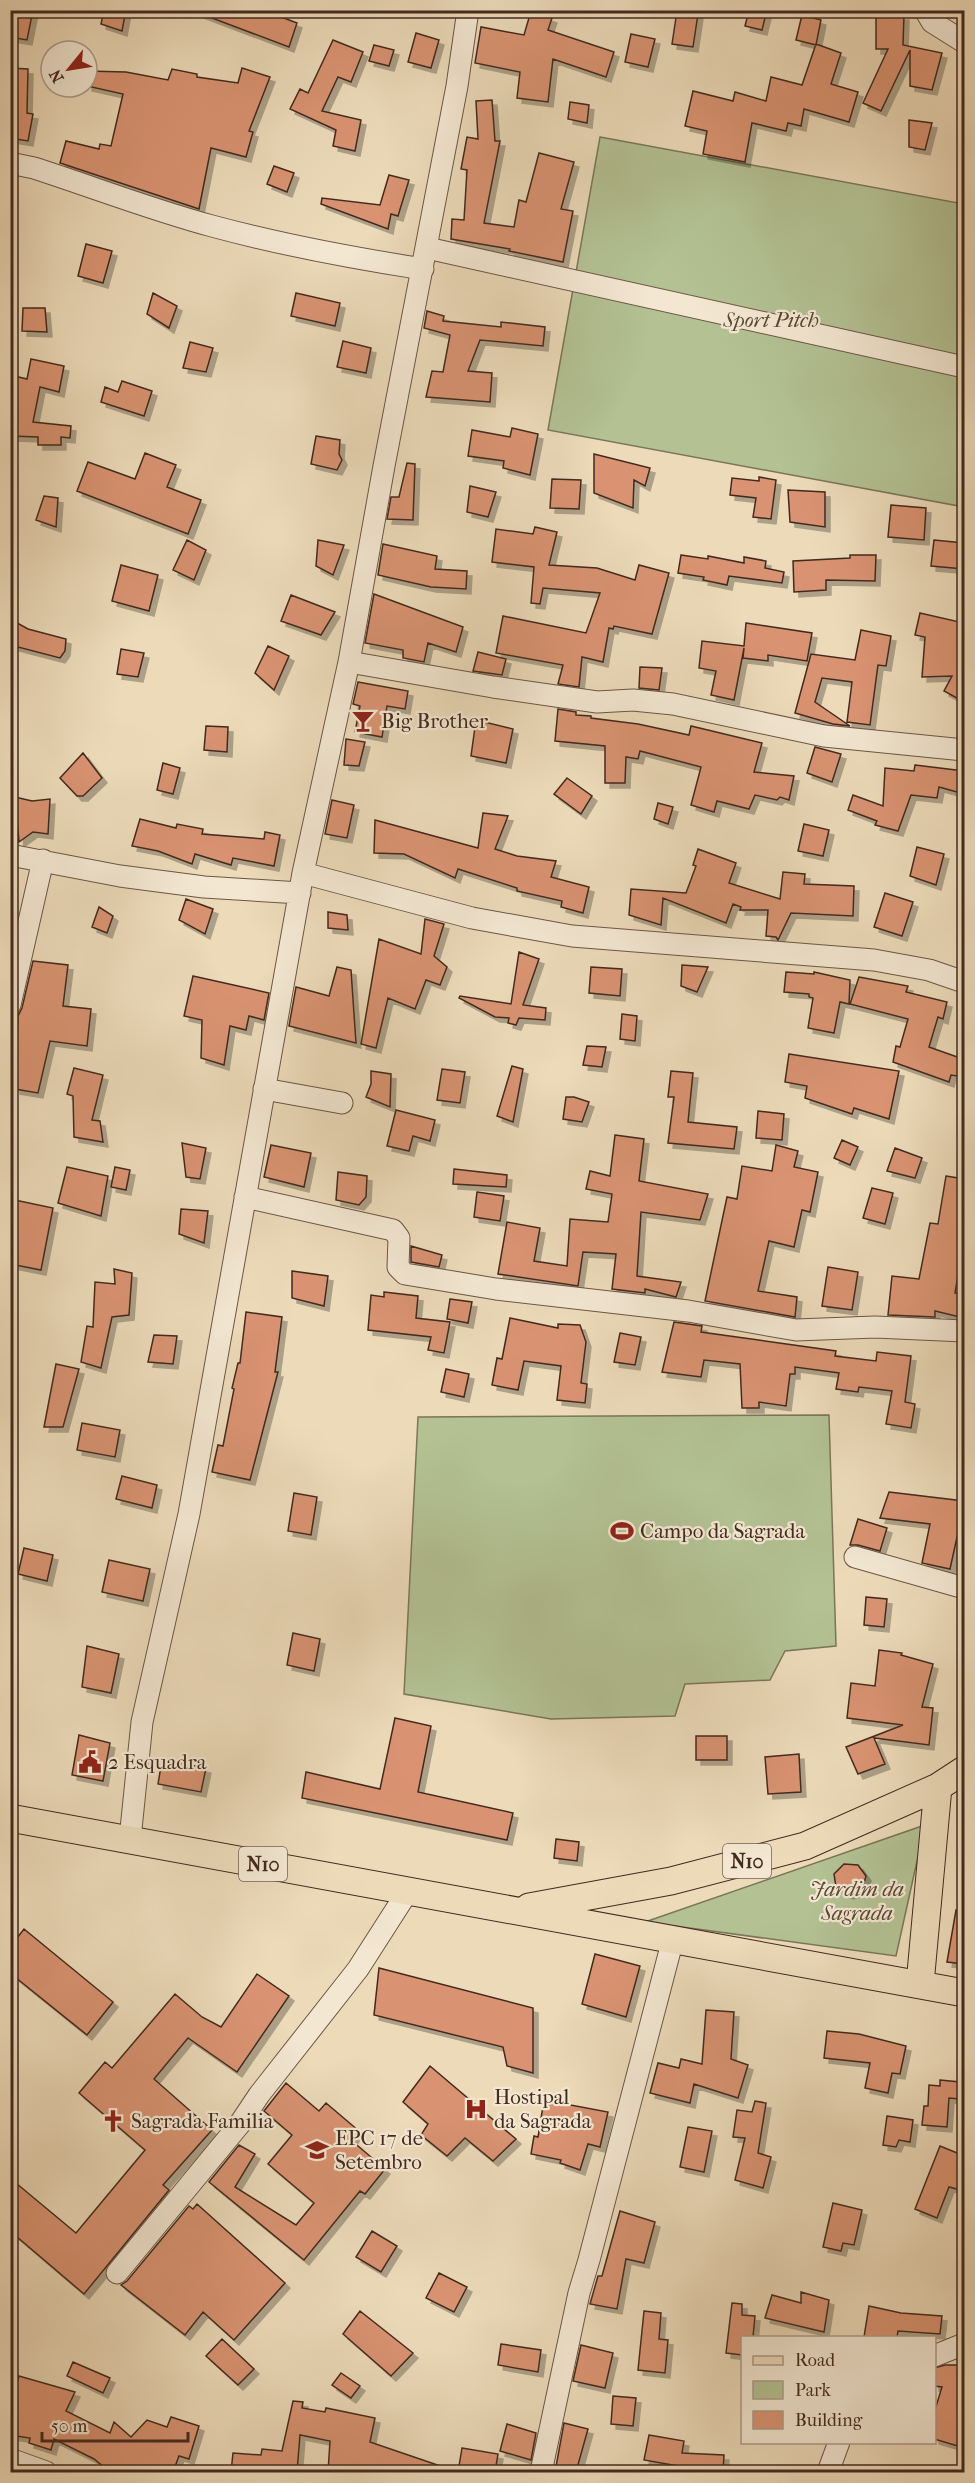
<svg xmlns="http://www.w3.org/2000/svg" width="975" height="2483" font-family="'IM FELL French Canon',serif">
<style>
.green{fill:#b3c193;stroke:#7b7659;stroke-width:1.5}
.building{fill:#d99372;stroke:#432a1f;stroke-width:1.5;filter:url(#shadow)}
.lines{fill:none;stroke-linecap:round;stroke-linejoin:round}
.minor-casing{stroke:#6d5646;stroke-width:23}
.major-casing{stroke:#432a1f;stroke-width:29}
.minor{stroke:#f3e7d2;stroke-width:21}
.major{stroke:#ecdab9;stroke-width:27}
.labels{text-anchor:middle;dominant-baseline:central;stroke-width:4.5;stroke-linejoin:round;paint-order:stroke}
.shield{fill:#f3e7d2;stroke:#786355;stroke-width:1.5}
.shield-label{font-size:20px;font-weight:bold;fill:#432a1f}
.park-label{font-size:21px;font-style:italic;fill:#594836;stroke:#f3e7d2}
.poi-label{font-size:21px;fill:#432a1f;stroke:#f3e7d2;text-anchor:start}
</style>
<defs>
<filter id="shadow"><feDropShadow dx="5" dy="5" stdDeviation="0" flood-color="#0004"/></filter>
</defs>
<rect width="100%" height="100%" fill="#ecdab9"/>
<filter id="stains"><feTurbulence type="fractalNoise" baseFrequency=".00333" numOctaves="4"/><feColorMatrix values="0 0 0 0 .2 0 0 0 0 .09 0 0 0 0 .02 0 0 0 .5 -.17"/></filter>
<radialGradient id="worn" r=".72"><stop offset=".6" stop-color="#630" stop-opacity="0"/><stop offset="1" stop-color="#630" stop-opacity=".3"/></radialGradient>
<path class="green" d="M600,137L964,204V475L959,506L548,430Z
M829,1415L836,1646L785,1651L770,1680L685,1684L675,1716L551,1719L404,1694L418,1417Z
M925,1825L896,1956L645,1922Z"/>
<path class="building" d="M10,10H33L27,40L10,37Z
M104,10H126L122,31L101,24Z
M196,10H263L297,23L289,47L196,12Z
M749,10H767L762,30L745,26Z
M531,11L552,18L548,30L614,52L606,77L553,59L548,102L517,98L520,72L475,63L481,27L524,35Z
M677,11L698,14L693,47L672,44Z
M802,15L821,20L816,45L796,40Z
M904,15L903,45L942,53L932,90L910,86V50L881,111L863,103L888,49H876V16Z
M416,33L439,40L431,68L408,62Z
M631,34L655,39L648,67L625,62Z
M333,40L363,52L351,82L338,77L322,111L361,120L355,151L333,146L336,130L290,109L300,89L308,93Z
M816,44L841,53L831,84L858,92L849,122L804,109L801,126L788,123L786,131L752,123L745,162L703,154L707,131L685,126L693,91L733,101L735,92L766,101L771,77L802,85Z
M374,45L394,50L389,66L369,61Z
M10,68L28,69L27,113L33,114L28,141L10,138Z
M242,68L270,77L249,131L253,132L246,157L211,148L199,209L60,163L66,141L99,149L100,144L111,146L123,94L87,86V71L126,72L168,80L172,69L197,74V77L238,83Z
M492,100L495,141H500L484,223L514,227L519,200L526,202L539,153L574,162L561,209L573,211L563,262L509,251L510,249L451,239L452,219L464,220L467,170L461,169L467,137L478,139L476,101Z
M570,102L589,105L587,123L568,119Z
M909,120L932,123L925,150L909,147Z
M274,166L294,173L287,192L267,184Z
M389,175L409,180L398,216L391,214L388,229L321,204L322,198L380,205Z
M86,244L112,251L103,283L78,276Z
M153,293L177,306L169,328L147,314Z
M296,293L340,303L335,326L291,316Z
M23,308H45L47,332L22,331Z
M427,311L444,316L443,321L501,327V322L545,327L543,346L480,340L468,371L492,373L490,402L426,397L432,371L443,372L450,335L424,328Z
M343,341L371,348L366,373L337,367Z
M190,342L213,348L206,372L183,368Z
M31,359L64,366L59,392L40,387L33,422L71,426L70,438L61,437V445H38V437L10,436V375L27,379Z
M122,381L152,391L144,416L101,402L105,387L118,392Z
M512,428L538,434L530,475L503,468L504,461L468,456L472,430L510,437Z
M316,436L340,440L339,454L342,460L337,470L311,464Z
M145,453L176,465L167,487L201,500L188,534L77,491L88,462L135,479Z
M594,454L650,468L645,486L634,480L633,508L594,493Z
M407,463L415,464L413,520L387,519L391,497H399Z
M759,477L776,480L771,519L753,517L756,498L730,495L732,478L759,481Z
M552,479L581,480L579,509L550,508Z
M470,486L496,492L488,517L467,512Z
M788,490L825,492V527L790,522Z
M44,496L58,498L56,527L36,520Z
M891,505L926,508L924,540L888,537Z
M535,527L557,532L549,565L597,568L635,580L639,565L669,573L652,634L614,626L613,629L609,628L603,662L582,657L579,687L558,684L563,665L496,653L503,616L586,633L600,593L543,588L540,604L531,603L534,567L492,562L496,529L533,534Z
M187,540L206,550L194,580L173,570Z
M318,540L344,545L333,575L316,566Z
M934,540L964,543V569L931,566Z
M383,544L437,556L435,569L467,571L466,589L431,587L378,575Z
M681,555L708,559V556L744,563V557L766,561L765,568L784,572L782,583L729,576L727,585L703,580L704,577L678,573Z
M850,555H876L875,581L826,580V590L794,592L793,561L850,558Z
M121,565L158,575L149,611L112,601Z
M374,594L463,627L456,652L428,643L424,662L403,658V650L365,643Z
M291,595L335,612L321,635L281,621Z
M920,613L964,623V702L944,691L952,676L922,677L925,637L915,635Z
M10,619L28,629L66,639L65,651L60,658L10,645Z
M746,623L812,633L807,661L768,655V661L743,658L744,648L734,700L711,695L716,671L699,668L702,641L744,646Z
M861,630L891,636L886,666L878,665L870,725L847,722L852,682L822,678L815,702L850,726L833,724L795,713L811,654L855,660Z
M268,646L289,656L274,690L255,673Z
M121,649L144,653L138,677L117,674Z
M478,652L506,659L502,675L473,671Z
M640,667L662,668L659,690L639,688Z
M358,682L408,691L405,709L387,706L382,737L355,732L360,706L353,704Z
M558,709L576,712V715L591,716V718L638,724L689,735L691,726L762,743L754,772L794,776L789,800L780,797L777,800L755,795L749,809L717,801L714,812L691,805L701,767L640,751L638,759L626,757L625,783H605V746L555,741Z
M476,720L513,729L506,763L471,756Z
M206,726L228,727L227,752L204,750Z
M346,739L365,742L359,766L344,765Z
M815,747L841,754L832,782L807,773Z
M83,753L102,778L83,796H77L60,778Z
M163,763L180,768L173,794L157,790Z
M915,765L964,771V794L939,787L937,798L911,795L898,831L875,825L877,821L848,810L853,795L883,806L885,768L914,771Z
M567,778L592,796L581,814L554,794Z
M15,797L32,801L50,799L48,834L33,832L19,842Z
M332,800L354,805L347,838L325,834Z
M658,803L673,807L668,824L654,819Z
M483,813L508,816L495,849L517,856L556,861L551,877L589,887L583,913L561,907L562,901L517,891V888L458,869L455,878L404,854L374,853L375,820L478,848Z
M140,819L176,828L177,824L203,829L202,834L264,839L265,832L280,835L274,866L233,858L231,865L195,854L192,864L158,851L132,846Z
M804,824L829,830L823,856L798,851Z
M917,847L944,854L936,885L910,876Z
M698,849L736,863L729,883L780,899L783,872L805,874L804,884L854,886L853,916L791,913L778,940L776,937L766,936L768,910H740L741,907L733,904L726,923L663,898L661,925L629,915L631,889L686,893L696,866L693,865Z
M885,893L913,902L902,936L874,927Z
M186,899L213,909L205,934L179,920Z
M99,907L113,916L107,933L92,927Z
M328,912L347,915L348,930L328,928Z
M425,919L444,924L434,956L447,967L440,985L426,980L415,1009L388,998L376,1048L361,1044L379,939L421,954Z
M519,952L539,959L523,1005L546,1008L545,1020L519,1018L516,1025L508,1023L509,1018L495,1017L459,998L460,996L511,1004Z
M33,961L68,965L63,1006L91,1009L87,1046L50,1041L38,1093L15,1089L18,1016L22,1008Z
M682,965L708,967L697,992L681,986Z
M337,967L351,970L356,1043L289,1026L296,987L329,996Z
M591,967L622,969L620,996L589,993Z
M786,972L814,974V972L850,980L849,1004L840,1002L834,1033L808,1028L813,998L809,997V994L784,992Z
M193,976L269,993L264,1020L249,1016L246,1030L230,1026L224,1065L201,1058L202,1020L184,1016Z
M859,977L908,986L906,992L947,1002L943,1019L938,1017L929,1047L963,1059L957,1076L951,1075L949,1082L893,1062L896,1046L900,1047L908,1019L850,1004Z
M622,1014L637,1016L635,1041L620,1039Z
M587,1046L606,1047L602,1067L583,1065Z
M789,1054L899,1071L889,1119L854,1108L852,1114L805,1098L807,1086L785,1082Z
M512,1066L523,1069L513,1122L497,1116Z
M74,1068L103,1075L92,1120L100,1121L103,1142L74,1137L73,1096L67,1094Z
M442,1069L465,1072L460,1103L437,1100Z
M371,1071L391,1074L390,1107L366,1097L371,1084Z
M671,1071L693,1073L688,1122L737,1127L734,1149L668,1143L674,1097H668Z
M566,1097H574L589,1102L582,1122L563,1119Z
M396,1110L435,1120L430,1141L413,1136L409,1151L387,1146Z
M758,1111L784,1114L782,1140L756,1138Z
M615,1135L644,1139L639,1181L708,1194L700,1220L641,1212L637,1276L681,1282L676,1297L645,1289V1293L612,1289L616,1254L583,1252L578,1286L498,1274L507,1222L540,1228L534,1261L567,1266L570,1219L608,1222L612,1194L586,1189L590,1171L610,1176Z
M842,1140L858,1147L850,1165L834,1158Z
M182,1143L206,1148L200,1179L186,1177Z
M271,1145L311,1153L304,1187L264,1177Z
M776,1145L798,1151L794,1167L818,1172L810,1212L802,1210L794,1247L769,1241L758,1291L797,1297L795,1317L705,1301L727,1197L737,1199L742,1166L772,1171Z
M895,1148L922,1158L915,1178L887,1171Z
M67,1167L108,1176L101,1216L58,1203Z
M115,1167L130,1170L126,1190L111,1187Z
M454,1169L507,1175L506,1187L453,1184Z
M338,1172L367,1176L366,1197L359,1205L336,1200Z
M946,1176L964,1179L961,1220L964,1221V1239L955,1293L964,1295V1318L935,1311V1317L888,1315L892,1276L919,1279L930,1223L938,1224Z
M872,1188L893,1193L885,1224L863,1218Z
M477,1192L504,1196L500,1221L474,1217Z
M10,1199L53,1208L41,1270L10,1264Z
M181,1209L208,1211L204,1243L179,1234Z
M411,1246L442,1255L439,1267L411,1262Z
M828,1267L858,1272L852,1310L822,1306Z
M114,1269L132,1273L129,1315L112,1317L101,1368L81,1362L87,1326L93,1327L95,1282L115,1284Z
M292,1271L328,1276L324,1306L292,1298Z
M384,1292L418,1296L416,1318L450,1322L444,1353L428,1350L431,1337L368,1330L371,1295L384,1297Z
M450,1299L472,1302L468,1323L447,1319Z
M246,1312L282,1317L275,1372H278L250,1480L212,1472L218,1445L223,1446L234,1389L232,1388L238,1363H240Z
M510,1318L558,1328V1324L580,1325L586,1342L581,1383L587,1384L585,1403L557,1400L561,1366L524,1361L518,1390L492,1385L497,1358L502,1359Z
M674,1322L702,1326L701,1332L836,1351L835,1356L876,1361L877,1352L911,1356L905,1402L915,1404L911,1428L886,1424L892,1391L859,1387L858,1392L836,1389L839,1373L795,1367V1374H790L786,1406L759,1402V1408H742L740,1364L704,1360L701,1377L662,1372Z
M620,1333L641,1337L635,1365L614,1362Z
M154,1335L177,1336L173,1364L148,1362Z
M56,1364L79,1369L63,1427H44Z
M446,1369L469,1374L464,1397L441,1392Z
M82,1423L120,1430L115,1457L77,1450Z
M122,1476L157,1485L152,1508L116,1499Z
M889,1492L964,1501V1520L961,1519L950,1569L922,1563L930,1524L880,1518Z
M294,1493L317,1497L311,1535L288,1531Z
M858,1519L887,1528L880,1551L858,1545H850Z
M24,1548L53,1555L47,1581L18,1574Z
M109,1560L150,1569L143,1601L102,1592Z
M866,1597L887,1599L884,1627L864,1625Z
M293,1633L320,1639L314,1671L287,1665Z
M87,1646L119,1654L111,1693L82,1687Z
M879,1650L902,1653L901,1655L933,1664L922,1707L933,1708L929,1745L874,1738L885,1764L858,1774L846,1747L903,1725L847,1718L851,1683L875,1686Z
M395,1718L431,1726L418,1792L513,1813L507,1840L302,1798L306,1772L380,1789Z
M79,1735L110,1743L103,1781L72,1775Z
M696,1736H727V1760H696Z
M799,1754L801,1792L768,1794L765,1757Z
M162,1760L206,1768L201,1792L158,1784Z
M556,1839L579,1842L577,1861L554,1858Z
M844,1864L858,1865L866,1876L862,1890L848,1894L836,1887L834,1874Z
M956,1910L964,1911V1964L947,1962Z
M24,1929L113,2002L87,2035L10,1973V1947Z
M595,1954L640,1966L626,2017L582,2004Z
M379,1968L533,2008V2073L507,2066L503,2047L374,2015Z
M257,1974L289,1996L237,2072L188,2038L154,2079L212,2130L163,2185L169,2190L84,2294L10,2231V2178L76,2233L145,2150L79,2093L105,2062L112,2068L175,1994L202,2017L221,2027Z
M706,2010L734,2012L731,2059L748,2065L738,2098L694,2084L690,2103L650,2093L658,2063L679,2068L681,2059L702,2064Z
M827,2031L859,2034L906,2046L900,2074L892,2073L888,2093L865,2088L870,2063L824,2058Z
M430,2066L516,2139L493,2161L465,2138L447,2156L421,2135L428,2124L403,2102Z
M940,2080L960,2082L959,2099L949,2098L947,2127L922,2125L924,2106H928L929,2085L940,2086Z
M286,2083L319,2111L326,2103L359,2131L351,2140L385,2169L365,2194L360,2191L304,2260L209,2182L239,2145L255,2154L235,2187L296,2225L314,2203L268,2164L292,2135L264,2111Z
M544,2100L608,2112L600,2147L588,2144L580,2170L560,2163L561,2160L531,2154L534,2136L538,2137Z
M755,2101L766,2103L758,2153L771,2157L763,2188L735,2180L745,2138L733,2137L737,2110L752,2112Z
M887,2116L913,2120L910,2142L899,2140L896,2147L883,2145Z
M688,2127L712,2131L704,2172L680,2167Z
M940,2146L962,2155L958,2165L964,2167V2191L949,2187L937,2218L915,2209Z
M833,2203L862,2210L854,2245L843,2243L841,2251L823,2247Z
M197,2204L285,2283L234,2340L203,2312L185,2335L121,2285L127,2281L189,2206L193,2209Z
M620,2211L655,2222L644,2263L626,2259L617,2309L590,2304L598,2276H602Z
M372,2231L397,2246L381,2272L356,2257Z
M439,2273L467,2287L454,2312L426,2298Z
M801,2292L829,2300L824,2332L765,2318L772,2295L801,2303Z
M732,2303L742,2304V2315L755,2316L753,2337H742V2355L726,2353Z
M869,2306L901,2313L942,2316L940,2334L898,2331L897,2337H864Z
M360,2311L413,2353L391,2376L343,2334Z
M644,2311L661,2313L659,2339L668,2340L665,2373L638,2370Z
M222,2339L254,2369L238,2385L206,2356Z
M501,2344L541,2350L538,2372L498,2365Z
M581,2345L613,2353L605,2388L573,2381Z
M73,2362L110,2378L103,2393L67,2376Z
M945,2365H964V2423L958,2446L934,2439V2413L942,2387L934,2386V2368Z
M341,2373L360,2386L351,2398L332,2385Z
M19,2376L75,2392L66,2411L110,2433L114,2422L131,2437L147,2420L167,2427L171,2417L199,2426L189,2459L179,2456L173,2472H110L94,2459L54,2439L51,2450L29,2443L30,2438L10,2435V2407Z
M613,2396L636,2398L633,2426L611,2424Z
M293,2401L303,2402L302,2408L325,2412L326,2408L375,2418L370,2442L452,2470L451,2472H328L330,2441L300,2435L297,2472H231L233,2453L261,2455L262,2449L282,2451Z
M564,2423L588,2429L576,2472H555Z
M507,2424L536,2433L531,2460L500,2451Z
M649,2435L684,2441L682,2453L724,2455L723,2472H695V2469L644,2460Z
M462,2448L498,2454L495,2472H458Z"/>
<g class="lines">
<g class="minor-casing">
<path id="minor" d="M925,10L932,22L964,42
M10,163L34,168C93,187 152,210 212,226C282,245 352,258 423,269
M427,248L964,367
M349,662L493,687L597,702L633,700L673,704L824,736L964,750
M10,855L120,876L204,887L300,893
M303,873L472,918L572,936L874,960L929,970L964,982
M10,1005L43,860
M264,1089L342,1103
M245,1197L393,1230L399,1238L398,1267L405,1274L496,1289L688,1311L796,1330L875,1327L964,1331
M855,1557L964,1588
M130,1839L142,1722L189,1514L303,873L349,662L384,466L457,86L468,10
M117,2273L239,2125L259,2095L358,1969L408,1891
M934,2356L964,2344
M10,2459L46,2472
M541,2472L579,2293L589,2260L673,1939
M828,2472L839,2442"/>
</g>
<g class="major-casing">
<path id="major" d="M10,1818L964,1993
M529,1907L671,1881L805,1846L938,1787L964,1770
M920,1984L938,1787"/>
</g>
<use href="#minor" class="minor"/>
<use href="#major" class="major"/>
</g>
<defs>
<g id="bar-bare" transform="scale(1.8)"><path d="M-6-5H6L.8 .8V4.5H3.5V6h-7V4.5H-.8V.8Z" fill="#8f2418" stroke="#f3e7d2" stroke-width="2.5" paint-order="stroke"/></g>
<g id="stadium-bare" transform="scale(1.8)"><path d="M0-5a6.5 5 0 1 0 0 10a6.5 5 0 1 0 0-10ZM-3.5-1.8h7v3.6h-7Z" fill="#8f2418" stroke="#f3e7d2" stroke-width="2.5" paint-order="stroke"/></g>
<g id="civic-bare" transform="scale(1.8)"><path d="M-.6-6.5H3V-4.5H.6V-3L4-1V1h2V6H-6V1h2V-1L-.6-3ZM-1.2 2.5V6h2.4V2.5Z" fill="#8f2418" stroke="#f3e7d2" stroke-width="2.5" paint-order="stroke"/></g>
<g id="hospital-bare" transform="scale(1.8)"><path d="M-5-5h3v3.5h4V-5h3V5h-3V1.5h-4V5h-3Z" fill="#8f2418" stroke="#f3e7d2" stroke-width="2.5" paint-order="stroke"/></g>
<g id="church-bare" transform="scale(1.8)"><path d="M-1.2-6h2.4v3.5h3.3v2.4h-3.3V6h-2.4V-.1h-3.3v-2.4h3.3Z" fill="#8f2418" stroke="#f3e7d2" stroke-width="2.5" paint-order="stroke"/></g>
<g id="school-bare" transform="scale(1.8)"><path d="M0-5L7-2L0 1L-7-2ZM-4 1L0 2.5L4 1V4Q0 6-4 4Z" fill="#8f2418" stroke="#f3e7d2" stroke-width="2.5" paint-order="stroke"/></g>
</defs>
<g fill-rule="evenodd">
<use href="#bar-bare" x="363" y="721"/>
<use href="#stadium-bare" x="622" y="1531"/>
<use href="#civic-bare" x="90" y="1762"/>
<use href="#hospital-bare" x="476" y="2109"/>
<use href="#church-bare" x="113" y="2121"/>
<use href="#school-bare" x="317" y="2150"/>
</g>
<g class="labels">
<g class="shield">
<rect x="723" y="1844" width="48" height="34" rx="4.5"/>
<rect x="239" y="1847" width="48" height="34" rx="4.5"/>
</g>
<g class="shield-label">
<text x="747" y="1861">N10</text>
<text x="263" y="1864">N10</text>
</g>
<g class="park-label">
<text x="771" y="320">Sport Pitch</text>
<text x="857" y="1889">Jardim da<tspan x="857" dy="24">Sagrada</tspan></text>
</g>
<g class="poi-label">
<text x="381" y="721">Big Brother</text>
<text x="640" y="1531">Campo da Sagrada</text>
<text x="108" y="1762">2 Esquadra</text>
<text x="494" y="2097">Hostipal<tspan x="494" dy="24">da Sagrada</tspan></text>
<text x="131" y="2121">Sagrada Familia</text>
<text x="335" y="2138">EPC 17 de<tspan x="335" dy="24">Setembro</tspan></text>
</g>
</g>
<rect width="975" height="2483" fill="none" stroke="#ecdab9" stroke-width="36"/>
<rect x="12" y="12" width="951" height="2459" fill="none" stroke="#432a1f" stroke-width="3"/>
<rect x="18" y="18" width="939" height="2447" fill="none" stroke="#432a1f" stroke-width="1.5"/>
<rect x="741" y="2336" width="195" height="108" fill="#f3e7d2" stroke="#ad9b8a" stroke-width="1.5"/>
<rect x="753" y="2356" width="30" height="9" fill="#ecdab9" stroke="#ad9b8a" stroke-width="1.5"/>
<text x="795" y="2366" font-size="18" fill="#432a1f">Road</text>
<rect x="753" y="2381" width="30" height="18" fill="#b3c193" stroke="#ad9b8a" stroke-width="1.5"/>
<text x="795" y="2396" font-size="18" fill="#432a1f">Park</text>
<rect x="753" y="2411" width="30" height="18" fill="#d99372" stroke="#ad9b8a" stroke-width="1.5"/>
<text x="795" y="2426" font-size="18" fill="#432a1f">Building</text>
<g transform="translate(69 69) rotate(240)"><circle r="28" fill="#f3e7d2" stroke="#ad9b8a" stroke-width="1.5"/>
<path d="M0-4.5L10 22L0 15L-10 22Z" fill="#8f2418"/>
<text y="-9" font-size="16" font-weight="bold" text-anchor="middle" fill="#432a1f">N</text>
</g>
<path d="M42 2432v9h146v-9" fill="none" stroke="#432a1f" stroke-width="3"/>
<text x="51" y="2432" font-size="18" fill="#432a1f" stroke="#f3e7d2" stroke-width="4.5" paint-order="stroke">50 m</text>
<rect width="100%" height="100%" filter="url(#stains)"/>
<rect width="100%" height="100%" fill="url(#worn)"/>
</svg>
